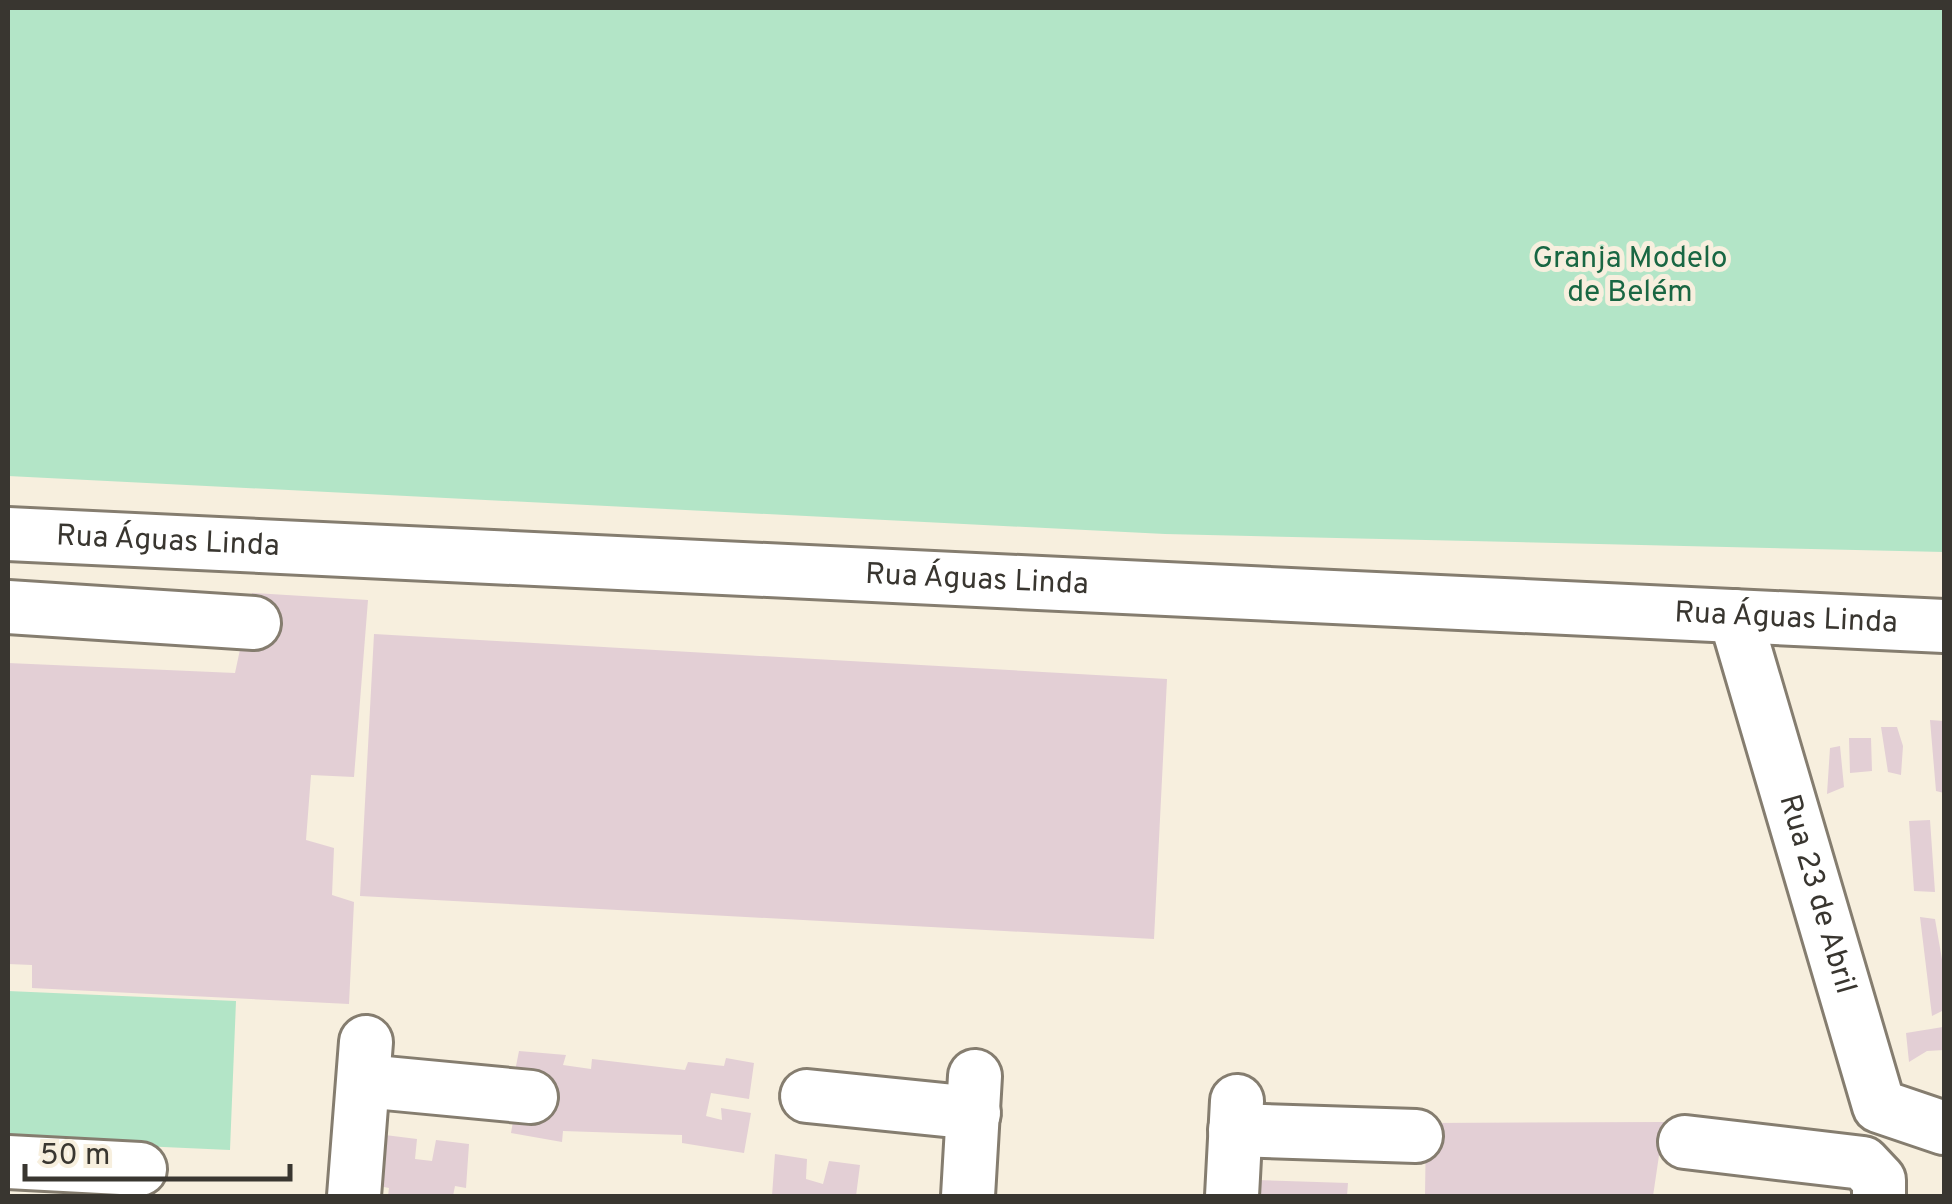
<svg xmlns="http://www.w3.org/2000/svg" width="1952" height="1204" font-family="Overpass,sans-serif">
<style>
.green{fill:#b3e5c7}
.building{fill:#e3cfd5}
.lines{fill:none;stroke-linecap:round;stroke-linejoin:round}
.minor-casing{stroke:#857d6f;stroke-width:58}
.minor{stroke:#fff;stroke-width:52}
.labels{text-anchor:middle;dominant-baseline:central;stroke-width:10;stroke-linejoin:round;paint-order:stroke}
.park-label{font-size:30px;fill:#196743;stroke:#f7efde}
.street-label{font-size:30px;fill:#393630;stroke:#f7efde}
</style>
<rect width="100%" height="100%" fill="#f7efde"/>
<path class="green" d="M8,8H1944V552L1165,534L8,476Z
M8,991L236,1001L230,1150L8,1140Z"/>
<path class="building" d="M252,593L368,600L354,777L311,775L306,840L334,848L332,895L354,902L349,1004L32,988V965L8,964V663L235,673Z
M374,634L1167,679L1154,939L360,896Z
M1930,720L1944,721V793L1936,791Z
M1881,727H1897L1903,746L1901,775L1888,772Z
M1849,738H1871L1872,771L1850,773Z
M1840,746L1844,787L1827,794L1830,748Z
M1930,820L1935,892L1914,891L1909,821Z
M1920,917L1935,919L1944,971V1010L1932,1016Z
M1943,1027L1944,1050L1927,1051L1909,1062L1906,1033Z
M519,1051L566,1055L563,1065L591,1069L592,1059L685,1070L688,1062L724,1066L726,1058L754,1063L749,1099L711,1093L706,1116L722,1120L721,1108L751,1113L744,1153L682,1143V1135L563,1131L562,1142L511,1133L516,1104L512,1086Z
M1664,1122L1653,1196H1425L1426,1123Z
M385,1135L417,1139L415,1159L432,1161L436,1140L469,1144L466,1188L455,1186L453,1196H388L389,1188L379,1186Z
M775,1154L807,1159L806,1179L823,1184L829,1161L860,1165L856,1196H772Z
M1257,1180L1348,1183L1347,1196H1256Z"/>
<g class="lines">
<g class="minor-casing">
<g id="minor">
<path id="s1" d="M8,534L1944,626"/>
<path d="M8,607L254,623"/>
<path id="s2" d="M1735,616L1879,1106L1944,1128"/>
<path d="M364,1081L531,1097"/>
<path d="M807,1096L974,1113"/>
<path d="M1235,1130L1416,1136"/>
<path d="M1685,1142L1863,1163L1879,1180V1196"/>
<path d="M8,1162L140,1169"/>
<path d="M354,1196L366,1042"/>
<path d="M968,1196L975,1076"/>
<path d="M1232,1196L1237,1101"/>
</g>
</g>
<use href="#minor" class="minor"/>
</g>
<g class="labels">
<g class="park-label">
<text x="1630" y="259">Granja Modelo<tspan x="1630" dy="34">de Belém</tspan></text>
</g>
<g class="street-label">
<text stroke="none"><textPath href="#s1" startOffset="160">Rua Águas Linda</textPath></text>
<text stroke="none"><textPath href="#s1" startOffset="970">Rua Águas Linda</textPath></text>
<text stroke="none"><textPath href="#s1" startOffset="1780">Rua Águas Linda</textPath></text>
<text stroke="none"><textPath href="#s2" startOffset="290">Rua 23 de Abril</textPath></text>
</g>
</g>
<rect width="1952" height="1204" fill="none" stroke="#393630" stroke-width="20"/>
<path d="M25 1164v15h265v-15" fill="none" stroke="#393630" stroke-width="5"/>
<text x="40" y="1164" font-size="30" fill="#393630" stroke="#f7efde" stroke-width="8" paint-order="stroke">50 m</text>
</svg>
